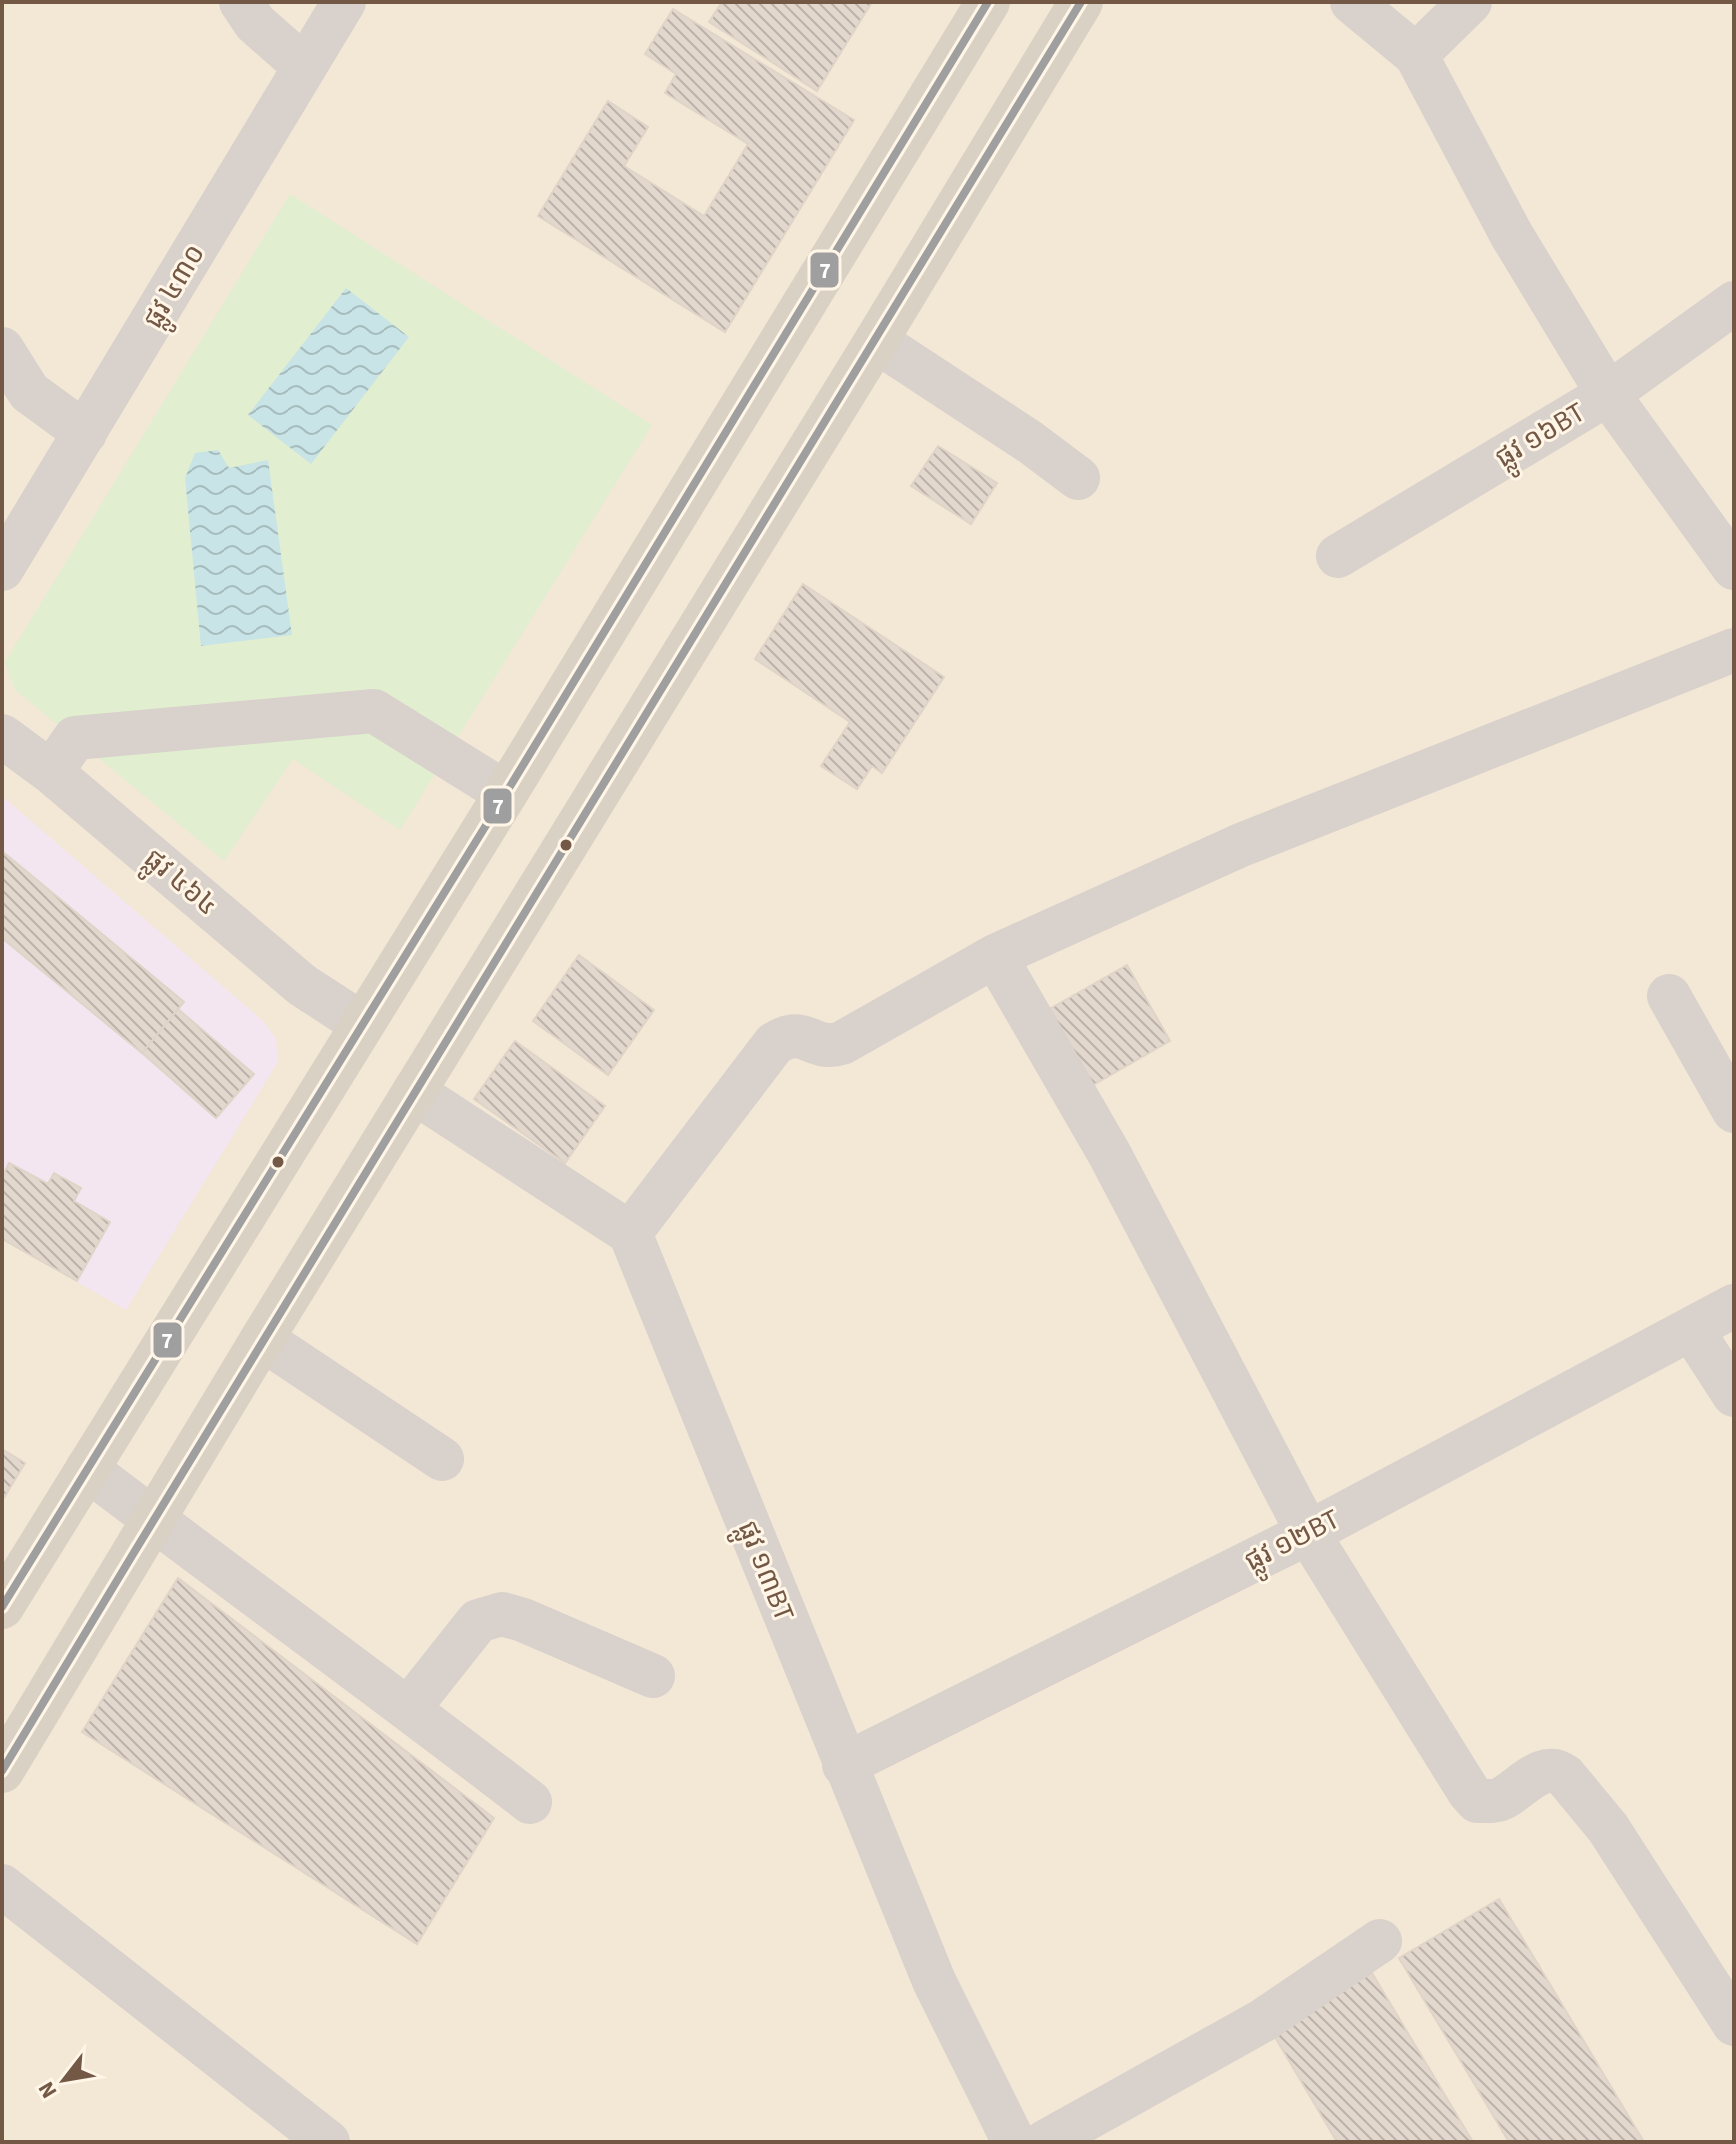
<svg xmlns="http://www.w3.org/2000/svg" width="1736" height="2144" font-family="'Source Sans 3','Noto Sans Khmer',sans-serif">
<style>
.residential{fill:#f3e7d6}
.education{fill:#f3e6f0}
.pitch{fill:#e1eed0}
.water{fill:url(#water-waves)}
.building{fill:url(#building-back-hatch);stroke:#e0d4c8;stroke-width:2}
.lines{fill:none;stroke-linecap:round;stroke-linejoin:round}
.minor{stroke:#d9d1cb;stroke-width:44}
.major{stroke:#dad1c5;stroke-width:44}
.bus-1-casing{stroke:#fff6e7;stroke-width:14}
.bus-1{stroke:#9f9f9f;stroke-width:8}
.bus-dot{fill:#745846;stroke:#fff6e7;stroke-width:3}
.labels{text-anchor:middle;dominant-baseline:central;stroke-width:6;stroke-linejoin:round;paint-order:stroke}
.street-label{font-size:28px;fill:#745846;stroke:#fff6e7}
.line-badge{stroke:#fff6e7;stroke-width:3}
.badge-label{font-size:22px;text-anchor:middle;font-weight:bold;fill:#fff}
</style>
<defs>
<pattern id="water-waves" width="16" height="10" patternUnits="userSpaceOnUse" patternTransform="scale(2)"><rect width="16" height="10" fill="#c8e4e7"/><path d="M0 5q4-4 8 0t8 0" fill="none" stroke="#a7bcbd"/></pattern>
<pattern id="building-back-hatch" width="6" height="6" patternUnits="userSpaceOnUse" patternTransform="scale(2)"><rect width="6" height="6" fill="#e3d8ce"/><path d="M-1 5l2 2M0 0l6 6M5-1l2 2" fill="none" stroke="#bdb2a9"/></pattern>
</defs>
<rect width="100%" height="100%" fill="#f7f1e6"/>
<path class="residential" d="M2,2H1734V2142H2Z"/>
<path class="education" d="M2,796L262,1020L276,1038L278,1062L126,1310L2,1239Z"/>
<path class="pitch" d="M290,194L652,425L400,830L293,759L224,861L15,690L5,662Z"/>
<path class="water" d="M346,288L409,337L311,464L248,415Z
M218,450L229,468L268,460L292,635L201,646L185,478L195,453Z"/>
<path class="building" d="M722,2H872L817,91L709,22Z
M673,9L854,120L725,332L538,216L608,101L648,127L624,166L704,216L748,144L665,93L676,74L645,54Z
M938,446L997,483L971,524L911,486Z
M803,584L944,677L882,773L872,766L857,789L821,766L850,722L755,659Z
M2,851L184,1002L142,1053L2,938Z
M579,955L654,1010L608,1075L533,1021Z
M1127,965L1170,1041L1081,1092L1037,1016Z
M178,1009L254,1074L216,1118L142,1053Z
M515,1041L605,1106L565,1163L474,1099Z
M9,1163L48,1184L54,1173L81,1188L74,1201L110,1222L77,1281L2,1239V1177Z
M2,1449L25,1463L2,1501Z
M178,1578L494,1818L417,1944L82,1732Z
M1499,1899L1644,2142H1509L1399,1958Z
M1372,1973L1473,2142H1337L1272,2032Z"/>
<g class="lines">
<path class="minor" d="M241,2L255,23L305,67
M1352,2L1416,55L1511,234L1608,394L1734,568
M1416,55L1470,2
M876,341L1030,442L1078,478
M2,349L29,392L85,433
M1338,556L1608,394L1734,303
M2,569L344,2
M2,736L51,772L302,985L362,1024
M51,772L75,738L374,711L506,793
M995,956L1110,1155L1308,1533L1469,1792L1477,1801C1486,1801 1496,1802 1503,1798C1522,1788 1543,1759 1565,1776L1608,1828L1734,2024
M1669,996L1734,1111
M414,1092L630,1233L934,1981L1014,2142
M630,1233L774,1044C806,1023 812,1053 842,1043L995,956L1241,845L1734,650
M1692,1330L1734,1395
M262,1339L442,1459
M87,1469C234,1581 384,1689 530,1802
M409,1708L478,1621L502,1614L523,1620L653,1676
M844,1765L1308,1533L1734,1306
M2,1886L328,2142
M1045,2142L1262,2021L1380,1941"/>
<path class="major" d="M2,1607L506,793L988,2
M2,1771L262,1339L876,341L1081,2"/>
<g class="bus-1-casing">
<path id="bus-1" d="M2,1607L506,793L988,2
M2,1771C358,1179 724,593 1081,2"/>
</g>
<use href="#bus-1" class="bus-1"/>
</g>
<g class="bus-dot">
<circle cx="566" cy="845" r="7"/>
<circle cx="278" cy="1162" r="7"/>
</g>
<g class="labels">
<g class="street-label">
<text transform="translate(174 286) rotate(-59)">ផ្លូវ ៤៣០</text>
<text transform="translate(1540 435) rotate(-31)">ផ្លូវ ១៦BT</text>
<text transform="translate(181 882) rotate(40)">ផ្លូវ ៤៦៤</text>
<text transform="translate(1292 1540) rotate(-27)">ផ្លូវ ១២BT</text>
<text transform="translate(766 1571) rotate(68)">ផ្លូវ ១៣BT</text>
</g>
</g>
<g class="line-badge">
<rect x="809" y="251" width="31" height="38" rx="8" fill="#9f9f9f"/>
<rect x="482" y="787" width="31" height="38" rx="8" fill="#9f9f9f"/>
<rect x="152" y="1321" width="31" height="38" rx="8" fill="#9f9f9f"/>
</g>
<g class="badge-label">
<text x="825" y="278">7</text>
<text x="498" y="814">7</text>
<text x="167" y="1348">7</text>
</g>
<rect width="1736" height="2144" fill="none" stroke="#745846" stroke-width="8"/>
<g transform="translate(64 2080) rotate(239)" stroke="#fff6e7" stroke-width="6" paint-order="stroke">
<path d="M0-6L14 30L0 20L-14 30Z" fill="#745846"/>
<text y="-12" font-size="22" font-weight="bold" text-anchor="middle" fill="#745846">N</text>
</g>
</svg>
